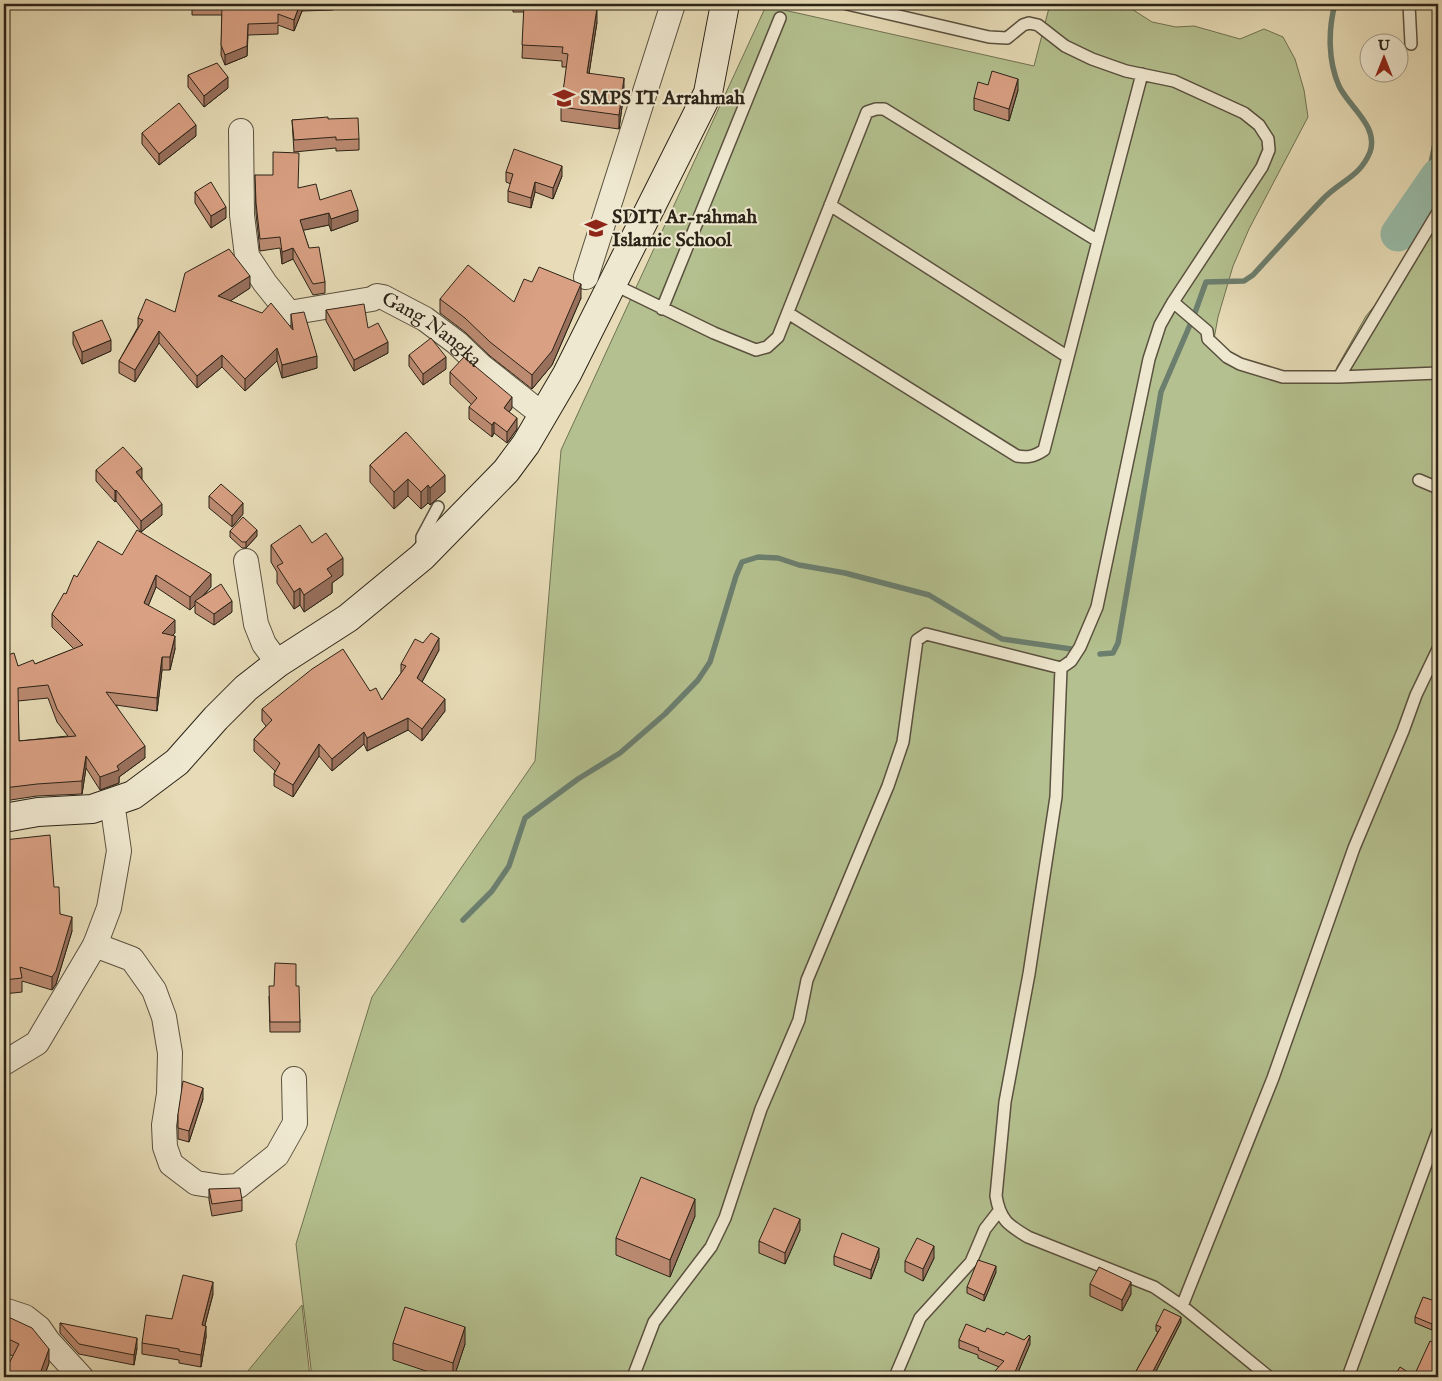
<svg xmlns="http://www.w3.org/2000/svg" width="1442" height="1381" font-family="'IM FELL English',serif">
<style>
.green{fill:#b4c08f;stroke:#707253}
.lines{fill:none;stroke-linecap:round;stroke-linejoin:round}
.stream{stroke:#6c7f6f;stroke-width:5.5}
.river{stroke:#98bca9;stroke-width:35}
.service-casing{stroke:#5a513f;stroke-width:14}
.minor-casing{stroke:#5a513f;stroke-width:26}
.secondary-casing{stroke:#2b2317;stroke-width:30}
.service{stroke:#efe8d0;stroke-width:11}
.minor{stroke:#efe8d0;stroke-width:24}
.secondary{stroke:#efe8d0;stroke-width:28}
.wall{fill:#bb8a71;stroke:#2b2317;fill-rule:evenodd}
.shaded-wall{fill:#98705c;stroke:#2b2317}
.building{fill:#d9a083;stroke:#2b2317;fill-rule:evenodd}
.labels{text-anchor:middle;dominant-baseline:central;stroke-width:4;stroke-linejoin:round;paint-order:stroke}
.poi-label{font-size:20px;font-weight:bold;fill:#2b2317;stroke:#efe8d0;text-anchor:start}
.street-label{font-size:20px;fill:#2b2317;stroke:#efe8d0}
</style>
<rect width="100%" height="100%" fill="#e7dcb7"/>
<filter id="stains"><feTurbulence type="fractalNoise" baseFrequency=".004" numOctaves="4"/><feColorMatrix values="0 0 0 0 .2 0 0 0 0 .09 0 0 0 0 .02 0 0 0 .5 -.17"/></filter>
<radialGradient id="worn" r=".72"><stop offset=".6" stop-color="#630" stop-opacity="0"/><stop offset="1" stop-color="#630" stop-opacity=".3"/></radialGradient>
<path class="green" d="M1050,4H1124L1152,22L1176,27L1194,26L1240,39L1264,29L1283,37L1295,59L1304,90L1308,117L1249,229L1233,266L1218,317L1214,339C1223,349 1235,360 1248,365C1277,376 1309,373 1338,373L1337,367L1366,316L1400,275L1438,221V1377H312L296,1244L372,997L535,761L561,450L766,6L1034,66Z
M302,1305L310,1377H243Z"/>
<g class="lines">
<path class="stream" d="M1438,40L1435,53L1438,57
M1418,206L1431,163L1438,129
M1100,654L1113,653L1118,643L1161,392L1193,318L1206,282L1244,281L1253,275C1276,250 1299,224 1323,199C1340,181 1360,177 1370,152C1379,126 1349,107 1339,86C1328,61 1328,30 1335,4
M463,920L492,891L509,866L525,818L578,779L620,753L665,714L698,680L710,662L736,576L742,562L758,557L778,558L799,565L845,573L929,595L1002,639L1078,650"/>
<path class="river" d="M1398,234L1438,176"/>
<g class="service-casing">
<path id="service" d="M847,4L989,37L1007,38L1023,25L1029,23L1038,25L1065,46L1092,59L1126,71L1174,81L1244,113L1259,125L1268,139L1269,150L1262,167L1173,302L1160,325L1149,359L1097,607L1080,647L1071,661L1061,668L1056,797L1029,974L1005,1102L996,1196C1000,1220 1008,1225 1028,1237L1154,1287L1182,1306L1269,1377
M1409,4L1411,44
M830,205L1068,357
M613,284L714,333L756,350L767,347L778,337L867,112L876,109H884L1098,241L1142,74
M1173,302L1207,331L1208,339L1227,357L1240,364L1283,377H1339L1438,373
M662,309L780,18
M788,313L1017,456C1029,458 1035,456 1044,450L1098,241
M1339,377L1438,212
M1419,480L1438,488
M422,553V537L438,507
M1182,1306L1273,1078L1354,848L1403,731L1416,695L1438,649
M633,1377L654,1322L711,1247L725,1218L761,1109L799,1020L807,980L888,786L903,742L917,640L926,634L1061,668
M895,1377L920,1318L971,1262L985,1229L999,1211
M1348,1377L1438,1131"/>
</g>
<g class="minor-casing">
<g id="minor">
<path id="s1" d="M241,131L242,215L247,256L265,283L289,313L372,299L377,296L383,297L425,319L457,343L481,366L543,415"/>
<path d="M586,277L673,4"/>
<path d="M246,561L256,624L264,644L278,663"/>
<path d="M95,945L132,959L154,990L164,1017L170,1053L169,1094L164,1125L165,1147L171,1164L196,1183L222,1187L238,1186L277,1155L295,1123L294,1079"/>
<path d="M4,1063L37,1043L95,945L109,908L119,851L112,802"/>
<path d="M4,1310L25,1317L39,1328L48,1341L81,1377"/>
</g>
</g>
<g class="secondary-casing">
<path id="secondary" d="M4,818L38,812L92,809L133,795L177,762L216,718L246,688L278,663L348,618L422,557L506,471L526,444L567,374L708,93L725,4"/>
</g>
<use href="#service" class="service"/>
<use href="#minor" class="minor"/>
<use href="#secondary" class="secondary"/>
</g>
<path class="wall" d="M192,4H333V10L302,11L294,31L278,25V34L248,35L247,56L225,65L221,55L222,15H192Z
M513,4H569L597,22L589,73L624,92L619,129L561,121V107L567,67H562V61L522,58L524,12H513Z
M892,4H900L898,8Z
M188,75L228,88L204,107L188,87Z
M988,85L1018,90L1009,121L974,110V98Z
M328,119L359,139V150L336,151V148L294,152L292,120Z
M142,133L196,136L159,165L142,144Z
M506,172L562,176L553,199L535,192L531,208L508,202V191L511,184L506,182Z
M255,175L298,188L358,221L331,231L329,225L303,230L309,248L325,282V293L313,295L293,259L282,264L280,248L260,251L256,214Z
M195,192L226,218L211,228L195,203Z
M250,288L230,301L291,328V314L317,368L282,378L277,361L245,391L222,367L197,388L159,343L135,382L119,373V361L138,327V318L175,312Z
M581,298L552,365L532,389L490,356L465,332L440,313V299L514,302Z
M326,310L368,328L388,353L354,371L326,321Z
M73,332L111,351L82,364L73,344Z
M409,355L446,369L423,385L409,366Z
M450,372L512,408L509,412L517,429L507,443L494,433L492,437L469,419V407L472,405L450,384Z
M406,432L445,492L430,505L428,503L421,509L408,496L394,509L370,482V465Z
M96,470L142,479L162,515L141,532L116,501L115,502L96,481Z
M209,496L243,514L232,527L209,508Z
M230,531L257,536L246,548H242L230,537Z
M312,543L343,575L332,583V593L304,612L300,605L294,609L277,583V572L271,562V545Z
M122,555L211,587L203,596L232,612L214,625L195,613V605L190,610L156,587L148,606L175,633L172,636L175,649L170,670H162L157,711L116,705L145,758L119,777V783L100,790L86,768L82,794L37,796L4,801V656L18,666L35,664L74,649L52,627V614L66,594L77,577ZM48,698L57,722L68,736L19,741L18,701Z
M423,643L439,650L422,682L445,711L422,741L408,730L367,751L364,744L332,771L319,756L293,797L274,786V774L275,771L254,751V739L266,726L262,721V709L370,691L382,700L401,673V664Z
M4,840L54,887L60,914L72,931L56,984L52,990L22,981V992L4,994Z
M296,986L300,1022V1032H270L269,996Z
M203,1099L189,1142L178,1139V1114Z
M209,1189L242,1200V1211L212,1216L209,1200Z
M695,1216L670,1277L616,1255V1238Z
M800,1230L785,1264L759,1253V1241Z
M834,1256L879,1257L871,1279L834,1265Z
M934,1258L923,1281L905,1272V1261Z
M996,1272L984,1301L967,1293V1287Z
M1090,1284L1131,1294L1122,1311L1090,1296Z
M213,1294L205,1325L206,1337L201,1367L179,1363V1360L142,1354V1343L172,1319Z
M1438,1302V1314L1432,1330L1415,1323V1317Z
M4,1315L49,1363L44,1377H4L13,1356L4,1352Z
M1181,1322L1153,1377H1135V1373L1158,1332L1156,1331V1325Z
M60,1323L137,1348L134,1365L79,1354L60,1333Z
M985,1332L1004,1335L1030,1344L1016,1377H995V1371L999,1367L978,1358V1355L959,1348V1340Z
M393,1343L465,1344L454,1377H444L393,1360Z"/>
<path class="shaded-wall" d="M300,4H302V11L294,31V20Z
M597,8V22L587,87V73Z
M248,24L247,56L225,65V55Z
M228,77V88L204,107V96Z
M624,78V92L619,129V115Z
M1018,79V90L1009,121V109Z
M196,125V136L159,165V154Z
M562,166V176L553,199V188Z
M535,182V192L531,208V198Z
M226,207V218L211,228V216Z
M358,210V221L331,231V219Z
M329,213V225L300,231V220Z
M293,248V259L282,264V252Z
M250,276V288L218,309V296Z
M581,284V298L552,365L532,389V375Z
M159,331V343L135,382V370Z
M111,340V351L82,364V352Z
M388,342V353L354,371V360Z
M277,348V361L245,391V379Z
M222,355V367L197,388V376Z
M317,356V368L282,378V365Z
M446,357V369L423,385V374Z
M512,397V408L504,419V408Z
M517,418V429L507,443V432Z
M494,422V433L492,437V425Z
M142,468V479L136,472Z
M445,475V492L430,505V488Z
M408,479V496L394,509V492Z
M428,485V503L421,509V492Z
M116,490V501L115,502V491Z
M243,503V514L232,527V516Z
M162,504V515L141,532V521Z
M257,530V536L246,548V542Z
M7,539V551L4,555V543Z
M343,558V575L332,583V593L304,612V595L327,569Z
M211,574V587L197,602L195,601V605L190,610V597Z
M156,575V587L144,616V603Z
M300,588V605L294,609V592Z
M232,601V612L214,625V614Z
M175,620V633L162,646V633Z
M175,636V649L170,670V657Z
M439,638V650L417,691V678Z
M162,657V670L157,711V698Z
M445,699V711L422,741V729Z
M408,718V730L367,751V738Z
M364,732V744L332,771V759Z
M319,744V756L293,797V785Z
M145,746V758L119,777V783L100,790V777Z
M86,756V768L82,794V781Z
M72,917V931L56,984L52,990V977Z
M203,1088V1099L189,1142V1131Z
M695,1199V1216L670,1277V1260Z
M800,1219V1230L785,1264V1253Z
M934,1246V1258L923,1281V1269Z
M879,1248V1257L871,1279V1270Z
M996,1266V1272L984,1301V1295Z
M213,1282V1294L202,1336V1325Z
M1131,1282V1294L1122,1311V1300Z
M1438,1308V1314L1432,1330V1324Z
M1181,1317V1322L1153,1377H1150Z
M206,1326V1337L201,1367V1355Z
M465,1327V1344L454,1377H453V1363Z
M1030,1336V1344L1016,1377H1011Z
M137,1338V1348L134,1365V1355Z
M49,1349V1363L44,1377H38Z"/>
<path class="building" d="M192,4H300L294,20L278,14V23L248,24L247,46L225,55L221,45L222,5Z
M524,4H569L597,8L587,73L624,78L619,115L561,107L568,54L562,53L563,47L522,45Z
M217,63L228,77L204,96L188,75Z
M992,71L1018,79L1009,109L974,98L978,82L988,85Z
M179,103L196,125L159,154L142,133Z
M328,117V119L358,118L359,139L336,140V137L294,140L292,120Z
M514,149L562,166L553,188L535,182L531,198L508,191L513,174L506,172Z
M273,152L299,153L298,188L316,184L320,200L351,190L358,210L331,219L329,213L300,220L309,248L319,247L325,282L313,284L293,248L282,252L280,237L260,239L256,203L255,175H273Z
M211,182L226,207L211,216L195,192Z
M229,249L250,276L218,296L262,313L271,303L293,330L291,314L304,312L317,356L282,365L277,348L245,379L222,355L197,376L159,331L135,370L119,361L143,320L138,318L146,299L175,312L185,273Z
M468,265L514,302L524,279L532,282L539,267L581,284L552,351L532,375L490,342L465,318L440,299Z
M364,304L368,328L378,323L388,342L354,360L326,310Z
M102,320L111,340L82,352L73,332Z
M431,338L446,357L423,374L409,355Z
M464,357L512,397L504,408L517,418L507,432L494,422L492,425L469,407L477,398L450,372Z
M406,432L445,475L430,488L428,485L421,492L408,479L394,492L370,465Z
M123,447L142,468L136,472L162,504L141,521L116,490L115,491L96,470Z
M221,484L243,503L232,516L209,496Z
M243,517L257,530L246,542H242L230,531Z
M300,525L312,543L326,533L343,558L327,569L332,576L304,595L300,588L294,592L277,566L283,563L271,545Z
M137,530L211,574L190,597L156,575L144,603L175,620L162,633L175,636L170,657H162L157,698L106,692L145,746L117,766L119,770L100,777L86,756L82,781L37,784L4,788V656L14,653L18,666L33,660L35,664L83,645L52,614L64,593L66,594L74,575L77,577L98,541L122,555ZM48,685L57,709L76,736L19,741L18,688Z
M4,535L7,539L4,543Z
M221,584L232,601L214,614L195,601Z
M431,633L439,638L417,678L445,699L422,729L408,718L367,738L364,732L332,759L319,744L293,785L274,774L280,763L254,739L272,720L262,709L312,669L343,649L370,691L376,688L382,700L406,666L401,664L415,639L423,643Z
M50,835L54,887H59L60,914L72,917L56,971L52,977L20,967L22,978L4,980V840Z
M275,963L296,964V986H299L300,1022H270L269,986H274Z
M183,1081L203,1088L189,1131L178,1128V1114Z
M641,1177L695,1199L670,1260L616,1238Z
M240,1188L242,1200L212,1204L209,1189Z
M774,1208L800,1219L785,1253L759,1241Z
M842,1233L879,1248L871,1270L834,1256Z
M917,1238L934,1246L923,1269L905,1261Z
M978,1260L996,1266L984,1295L967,1287Z
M1099,1267L1131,1282L1122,1300L1090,1284Z
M183,1275L213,1282L202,1325L206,1326L201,1355L179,1351V1349L142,1343L146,1315L172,1319Z
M1423,1297L1438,1302V1308L1432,1324L1415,1317Z
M405,1307L465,1327L453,1363L393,1343Z
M1164,1309L1181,1317L1150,1377H1142L1135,1373L1161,1327L1156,1325Z
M4,1315L32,1328L49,1349L41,1371L38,1377H4V1373L19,1344L4,1337Z
M60,1323L137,1338L134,1355L79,1344Z
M966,1324L985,1332L987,1328L1004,1335L1006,1332L1024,1340L1029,1335L1030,1336L1015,1372L1011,1377H1002L995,1371L1004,1361L978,1350L979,1348L959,1340Z
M1430,1341L1438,1345V1377H1394L1400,1367L1414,1376Z"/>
<defs>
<g id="school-bare" transform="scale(1.725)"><path d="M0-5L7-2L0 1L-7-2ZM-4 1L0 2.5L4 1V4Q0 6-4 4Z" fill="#8f2418" stroke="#efe8d0" stroke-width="2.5" paint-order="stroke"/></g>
</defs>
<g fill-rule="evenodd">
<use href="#school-bare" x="564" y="98"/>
<use href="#school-bare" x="596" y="228"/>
</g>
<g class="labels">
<g class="poi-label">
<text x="580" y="98">SMPS IT Arrahmah</text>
<text x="612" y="217">SDIT Ar-rahmah<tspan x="612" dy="23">Islamic School</tspan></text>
</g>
<g class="street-label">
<text stroke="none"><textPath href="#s1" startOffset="351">Gang Nangka</textPath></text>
</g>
</g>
<rect width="1442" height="1381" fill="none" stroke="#e7dcb7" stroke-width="20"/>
<rect x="5" y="5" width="1432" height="1371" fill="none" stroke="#2b2317" stroke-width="2.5"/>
<rect x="10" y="10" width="1422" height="1361" fill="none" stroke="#2b2317"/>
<g transform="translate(1384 58)"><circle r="24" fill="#efe8d0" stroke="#a19986"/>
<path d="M0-4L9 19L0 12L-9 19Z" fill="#8f2418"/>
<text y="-8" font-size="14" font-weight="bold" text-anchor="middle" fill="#2b2317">U</text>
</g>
<rect width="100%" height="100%" filter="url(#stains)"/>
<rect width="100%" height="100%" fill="url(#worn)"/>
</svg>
